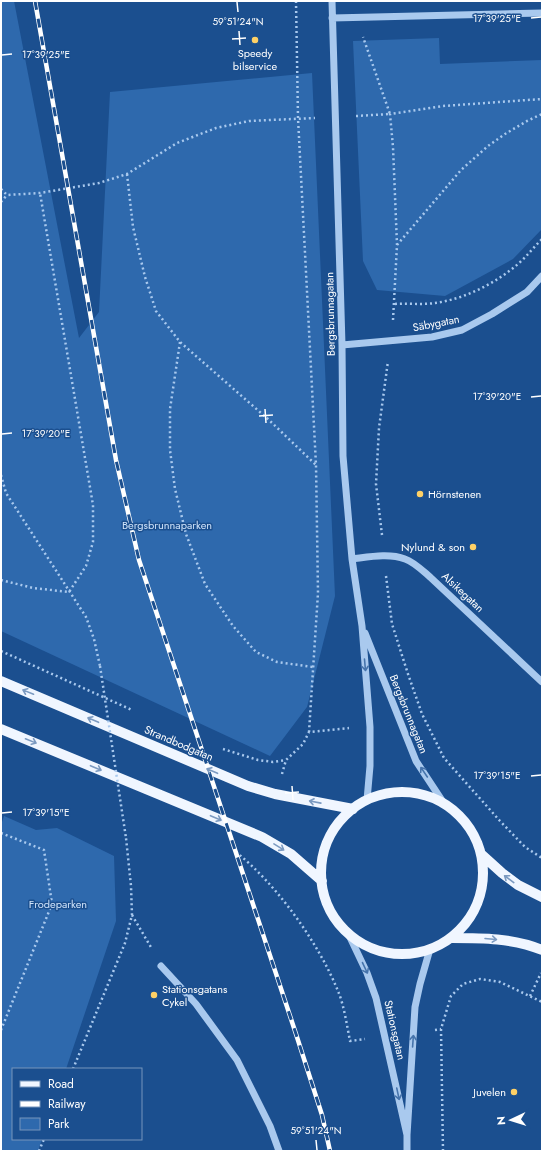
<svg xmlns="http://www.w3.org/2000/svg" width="543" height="1152" font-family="Jost,sans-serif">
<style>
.green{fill:#2e69ad}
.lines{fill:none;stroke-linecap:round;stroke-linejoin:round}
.path{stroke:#a9c9ee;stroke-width:2.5;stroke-dasharray:2 3;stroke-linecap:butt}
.minor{stroke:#a9c9ee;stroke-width:7}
.major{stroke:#f0f6ff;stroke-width:10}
.rail-casing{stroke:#fff;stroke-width:4.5}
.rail{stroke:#1b4f8f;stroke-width:3;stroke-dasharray:9;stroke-linecap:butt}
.path-bridge{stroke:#a9c9ee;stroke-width:2.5;stroke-dasharray:2 3;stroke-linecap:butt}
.oneway{stroke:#4674ac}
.oneway2{stroke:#7b9ac1}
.ticks{fill:none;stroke:#fff;stroke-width:1.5}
.poi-dot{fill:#ffd166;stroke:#1b4f8f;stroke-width:1.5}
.labels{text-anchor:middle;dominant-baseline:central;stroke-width:3;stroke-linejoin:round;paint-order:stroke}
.poi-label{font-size:11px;fill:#fff;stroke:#1b4f8f;text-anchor:start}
.street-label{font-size:11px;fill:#fff;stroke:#1b4f8f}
.park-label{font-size:11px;fill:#cfe3fa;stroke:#1b4f8f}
.ticks-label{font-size:10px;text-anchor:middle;fill:#fff;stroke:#1b4f8f;stroke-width:3;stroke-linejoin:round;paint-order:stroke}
</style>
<rect width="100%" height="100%" fill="#1b4f8f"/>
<path class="green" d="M1,1H14L79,338L99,312L110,92L312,73L335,596L307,707L270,756L1,631Z
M439,38L440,64L542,60V229L513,259L445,296L377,290L363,261L353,41Z
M4,816L36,830L57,828L114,856L116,921L66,1069H13V1139H42L38,1151H1V825Z"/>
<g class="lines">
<path class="path" d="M296,1L298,118L316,465L318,593L309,732
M356,116L390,114L363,37
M127,174L133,227L145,277L156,311L180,342L269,420L316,465
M1,189L7,195L40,193L99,183L127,174L177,143L216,128L249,121L315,118
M1,202L7,195
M397,245L461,170L488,146L505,134L527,121L542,114
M395,304C408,303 422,305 435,303C465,299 496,283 518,264C527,256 534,247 542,239
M393,320L397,245L393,147L390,114L443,106L542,99
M180,342L170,409V450L175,489L186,534L205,584L233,626L256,652L277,662L313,667
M1,475L6,493L86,617L94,639L100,666
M382,535L376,484L379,428L388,361
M386,576L392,624L408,674L422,714L444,758L500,821L525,847L542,858
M1,580L33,588L69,592L86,566L93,542V505L40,193
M1,651L132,710
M223,749L258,760L273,762L286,760
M282,774L286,760L303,744L309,732L349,728
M1,833L44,850L52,904L1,1030
M236,852C277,885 318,942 338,991C344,1005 347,1026 350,1041L365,1039
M132,915L152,949
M530,996L541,973
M435,1030L441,1029
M73,1069L125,943L132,915L131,886L126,838
M39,1151L44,1139
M443,1151L441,1029L451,996L463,984L480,979L500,982L542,1002"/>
<path class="minor" d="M332,1L342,345L343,456L352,559L362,626L370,727V766L367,800
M332,18L542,13
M342,345L432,337L462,330L492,314L527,292L542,276
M352,559C369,557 389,553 405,559C414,562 423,571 430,577L542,682
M365,633L416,761L445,805
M348,933L367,973L376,998L407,1135
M161,966L196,1004L237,1060L270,1126L279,1151
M407,1151V1135L415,1007L420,984L430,949"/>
<path class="major" d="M1,681L248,786L275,794L353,809
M1,729L262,837L291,854L322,881
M321 873a81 81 0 1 1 162 0a81 81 0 1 1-162 0Z
M481,854L502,873L518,885L542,897
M452,938C482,938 513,938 542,950"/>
<g class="rail-casing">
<path id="rail" d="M35,1L116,460L139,560L296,1034L322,1115L330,1151"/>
</g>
<use href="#rail" class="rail"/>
<path class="path-bridge" d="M100,666L126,838"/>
</g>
<defs><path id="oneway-shaft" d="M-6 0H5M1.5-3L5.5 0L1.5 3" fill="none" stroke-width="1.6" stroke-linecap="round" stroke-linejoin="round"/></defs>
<g class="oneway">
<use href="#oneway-shaft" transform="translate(365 665) rotate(85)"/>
<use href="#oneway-shaft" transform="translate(424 772) rotate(-124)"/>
<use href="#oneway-shaft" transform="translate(365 968) rotate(65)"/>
<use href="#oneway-shaft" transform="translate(413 1041) rotate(-86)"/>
<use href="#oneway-shaft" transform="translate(398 1094) rotate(78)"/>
</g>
<g class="oneway2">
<use href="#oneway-shaft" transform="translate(28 692) rotate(-158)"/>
<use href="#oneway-shaft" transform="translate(93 720) rotate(-157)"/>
<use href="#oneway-shaft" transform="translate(31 741) rotate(22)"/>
<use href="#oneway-shaft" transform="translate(96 768) rotate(23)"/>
<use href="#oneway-shaft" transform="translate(212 771) rotate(-157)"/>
<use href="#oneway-shaft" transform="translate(315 802) rotate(-169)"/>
<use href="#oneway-shaft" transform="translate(216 818) rotate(23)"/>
<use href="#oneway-shaft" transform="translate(279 847) rotate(32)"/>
<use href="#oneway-shaft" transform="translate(509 879) rotate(-143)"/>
<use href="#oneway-shaft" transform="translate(491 939) rotate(5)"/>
</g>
<path class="ticks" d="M237,2L238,12M531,18L541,17M239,31L240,45M232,39L246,38M2,55L12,54M531,397L541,396M265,409L266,423M259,416L273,415M2,434L12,433M531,776L541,775M292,786L293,800M285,793L299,792M2,813L12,812M316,1140L317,1150"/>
<g class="poi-dot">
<circle cx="255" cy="40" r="4"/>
<circle cx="420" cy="494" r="4"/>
<circle cx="473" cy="547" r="4"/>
<circle cx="154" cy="995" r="4"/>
<circle cx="514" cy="1092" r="4"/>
</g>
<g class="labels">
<g class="poi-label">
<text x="255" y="53" text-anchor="middle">Speedy<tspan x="255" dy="13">bilservice</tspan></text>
<text x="428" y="494">Hörnstenen</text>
<text x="465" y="547" text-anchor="end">Nylund &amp; son</text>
<text x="162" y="989">Stationsgatans<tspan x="162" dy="13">Cykel</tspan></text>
<text x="506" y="1092" text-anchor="end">Juvelen</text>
</g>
<g class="street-label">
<text transform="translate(330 314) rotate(-91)">Bergsbrunnagatan</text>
<text transform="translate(436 323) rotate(-11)">Säbygatan</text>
<text transform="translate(463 592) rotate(43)">Alsikegatan</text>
<text transform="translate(409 714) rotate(68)">Bergsbrunnagatan</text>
<text transform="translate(179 743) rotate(23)">Strandbodgatan</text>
<text transform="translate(395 1030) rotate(77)">Stationsgatan</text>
</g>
<g class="park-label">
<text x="167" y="525">Bergsbrunnaparken</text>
<text x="58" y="904">Frodeparken</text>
</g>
</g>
<g class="ticks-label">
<text x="497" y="22">17°39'25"E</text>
<text x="238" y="25">59°51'24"N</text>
<text x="46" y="58">17°39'25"E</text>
<text x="497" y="400">17°39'20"E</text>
<text x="46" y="437">17°39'20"E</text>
<text x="497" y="779">17°39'15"E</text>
<text x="46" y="816">17°39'15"E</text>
<text x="316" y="1134">59°51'24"N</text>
</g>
<rect width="543" height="1152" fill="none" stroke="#ffffff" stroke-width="4"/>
<rect x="12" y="1068" width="130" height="72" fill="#1b4f8f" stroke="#7695bc"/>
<rect x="20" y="1081" width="20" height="6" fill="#f0f6ff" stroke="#7695bc"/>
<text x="48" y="1088" font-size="12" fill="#ffffff">Road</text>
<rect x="20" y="1101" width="20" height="6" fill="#ffffff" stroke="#7695bc"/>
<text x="48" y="1108" font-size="12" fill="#ffffff">Railway</text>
<rect x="20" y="1118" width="20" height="12" fill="#2e69ad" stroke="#7695bc"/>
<text x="48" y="1128" font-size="12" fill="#ffffff">Park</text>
<g transform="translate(511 1120) rotate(266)" stroke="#1b4f8f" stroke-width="3" paint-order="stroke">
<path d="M0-3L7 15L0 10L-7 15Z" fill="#ffffff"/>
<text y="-6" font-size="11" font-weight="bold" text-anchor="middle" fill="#ffffff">N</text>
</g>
</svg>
